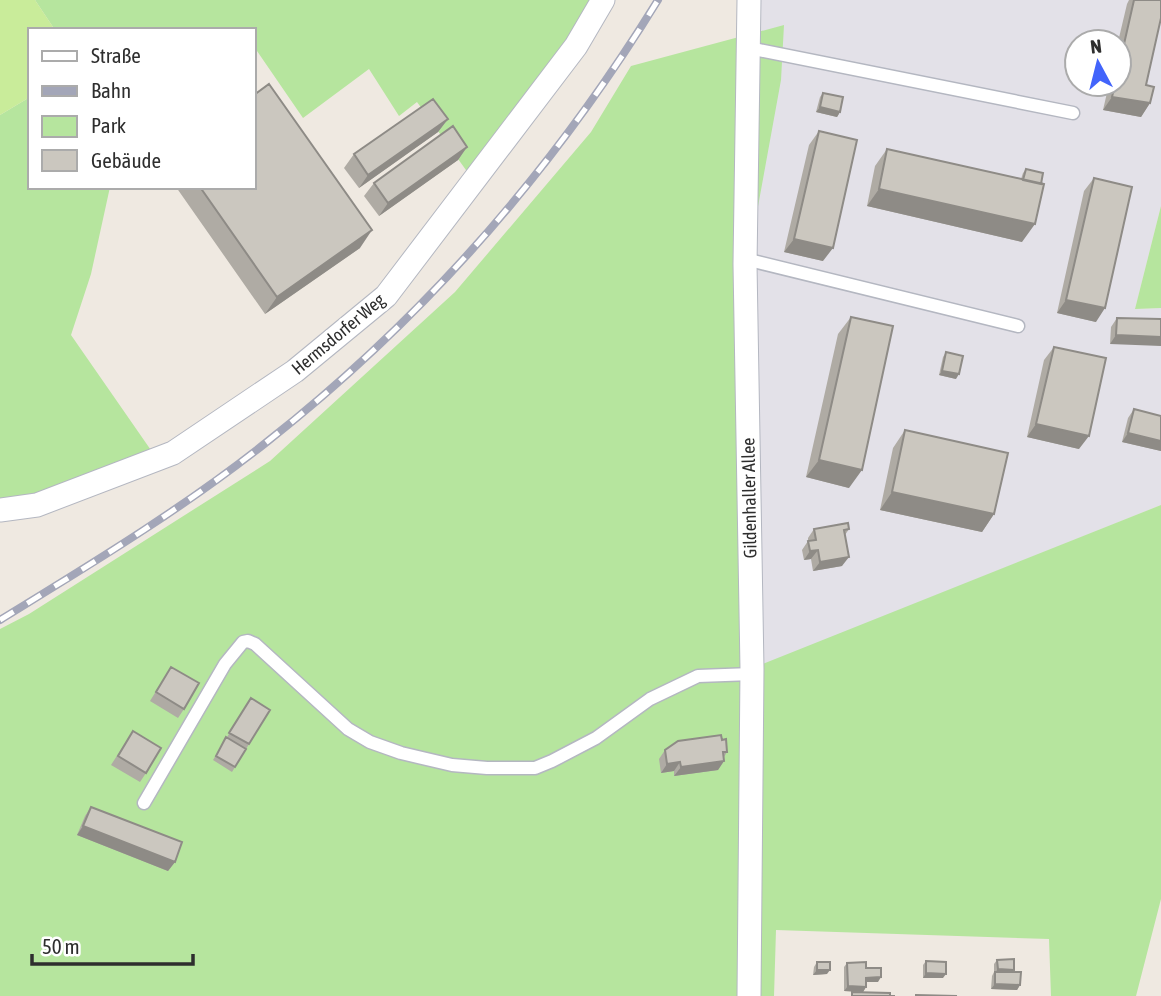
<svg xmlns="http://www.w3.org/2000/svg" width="1161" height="996" font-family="'Asap Condensed',sans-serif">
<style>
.industrial{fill:#e3e1e8;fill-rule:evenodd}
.green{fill:#b6e59e}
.pitch{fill:#c9ec9a}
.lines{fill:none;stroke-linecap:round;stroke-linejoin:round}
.lane-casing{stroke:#b4b7c1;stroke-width:15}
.street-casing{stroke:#b4b7c1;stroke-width:25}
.lane{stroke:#fff;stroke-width:12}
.street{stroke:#fff;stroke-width:23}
.rail-casing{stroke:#a3a6b8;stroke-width:8}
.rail{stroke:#fff;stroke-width:5;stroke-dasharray:16;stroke-linecap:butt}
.wall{fill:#afaba4}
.shaded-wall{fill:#8e8b86}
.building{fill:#cbc7bf;stroke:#8e8b86;stroke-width:2}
.labels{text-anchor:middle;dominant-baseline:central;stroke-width:6;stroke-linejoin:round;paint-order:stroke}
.street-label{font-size:18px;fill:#2e2e2e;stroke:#fff}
</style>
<rect width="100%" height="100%" fill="#efe9e1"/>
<path class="industrial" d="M752,0H1161V206L1135,309L1161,308V505L755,668ZM1077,42H1119V84H1077Z"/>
<path class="green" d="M35,0H597L471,177L417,102L399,116L369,69L303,118L257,51L254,53V30H55Z
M784,25L781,80L747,267L755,667L1161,505V899L1136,996H1051L1049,939L776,930L774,996H0V629L29,614L270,461L455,292L591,132L631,66Z
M30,97V187H110L91,274L71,335L155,456L37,499L0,503V115Z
M1161,206V308L1135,309Z"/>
<path class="pitch" d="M0,0H35L55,30H30V97L0,115Z"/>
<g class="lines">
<g class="lane-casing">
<path id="lane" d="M749,48L1073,113
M745,259L1018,326
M144,803L225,664L243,642L248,641L255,644L348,729L370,742L401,753L452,765L487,768H535L552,761L596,738L650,699L698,676L752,674"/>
</g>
<g class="street-casing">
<path id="street" d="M0,510L37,505L173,453L295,371L386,296L576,46L603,0
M749,996L752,669L745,264L749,0"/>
</g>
<use href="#lane" class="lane"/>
<use href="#street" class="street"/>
<g class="rail-casing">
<path id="rail" d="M0,620C91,564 184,508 268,441C424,318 554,169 658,0"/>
</g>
<use href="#rail" class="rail"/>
</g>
<path class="wall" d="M1129,0H1161L1146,85L1150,103L1141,117L1103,110L1109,84H1119V42H1118L1127,4Z
M823,93L840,112L837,117L816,112L820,97Z
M448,119L438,132L359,188L344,168L354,154Z
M819,131L823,261L784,252L809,145Z
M467,147L458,160L379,216L364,196L374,183Z
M887,149L1021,179L1023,173L1026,169L1022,242L867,206L875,166Z
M1094,178L1096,322L1057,313L1084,191Z
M176,187H254L360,248L265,314Z
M851,317L849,488L806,477L838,334Z
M1117,318L1161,319L1110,344L1111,327Z
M1054,347L1079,449L1027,437L1044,360Z
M946,352L956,379L939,375L943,357Z
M1134,409L1161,416V451L1122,442L1128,418Z
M905,430L994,514L982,532L880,510L893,448Z
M814,529H849L845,535L842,566L813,571L811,559L804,560L802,550L808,541V538Z
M171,667L184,709L178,718L150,701Z
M251,698L270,710L232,772L213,760Z
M133,731L146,773L140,782L111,765Z
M722,740L727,752L724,757V761L718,770L674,776V771L661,773L659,759L665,750Z
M91,807L175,862L168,871L77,835L85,816Z
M997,960L1014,970L1012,972L1020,985L1017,990L991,989L992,976L994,972V964Z
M926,961L943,978H923V965Z
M817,962L827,974L813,975L814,967Z
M847,963L866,968L878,982H866V987L863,992L844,991V967Z"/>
<path class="shaded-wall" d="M1112,97L1150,103L1141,117L1103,110Z
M820,107L840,112L837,117L816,112Z
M448,119L438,132L359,188L368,175Z
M467,147L458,160L379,216L388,203Z
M879,189L1035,224L1022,242L867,206Z
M372,230L360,248L265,314L277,297Z
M794,239L833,248L823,261L784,252Z
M1066,300L1105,308L1096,322L1057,313Z
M1116,335L1161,337V346L1110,344Z
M942,371L959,374L956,379L939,375Z
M1036,424L1089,436L1079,449L1027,437Z
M1128,433L1161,441V451L1122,442Z
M819,460L862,470L849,488L806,477Z
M892,492L994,514L982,532L880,510Z
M818,550L811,559L804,560L810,551Z
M849,557L842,566L813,571L820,562Z
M724,761L718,770L674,776L681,767Z
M680,762L674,771L661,773L667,764Z
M83,826L175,862L168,871L77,835Z
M998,969L1014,970L1011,974H994Z
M817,970H830L827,974L813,975Z
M926,973L946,974L943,978H923Z
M881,977L878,982H863L866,978Z
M995,984L1020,985L1017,990L991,989Z
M848,986L866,987L863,992L844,991Z"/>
<path class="building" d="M1134,0H1161V18L1146,85L1154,87L1150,103L1112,97L1115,84H1119V66Z
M269,84L372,230L277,297L200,187H254V95Z
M823,93L843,97L840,112L820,107Z
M433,99L448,119L368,175L354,154Z
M453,126L467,147L388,203L374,183Z
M819,131L857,140L833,248L794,239Z
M887,149L1044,184L1035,224L879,189Z
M1026,169L1043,173L1041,184L1023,180Z
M1094,178L1132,187L1105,308L1066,300Z
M851,317L893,326L862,470L819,460Z
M1117,318L1161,319V337L1116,335Z
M1054,347L1106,358L1089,436L1036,424Z
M946,352L963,356L959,374L942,371Z
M1134,409L1161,416V441L1128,433Z
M905,430L1008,453L994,514L892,492Z
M848,523L849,529L844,530L849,557L820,562L818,550L810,551L808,541L816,540L814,529Z
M171,667L199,683L184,709L156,692Z
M251,698L270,710L249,744L229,733Z
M133,731L161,748L146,773L118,756Z
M721,735L722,740L726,739L727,752H723L724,761L681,767L680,762L667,764L665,750L678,741Z
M226,737L246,749L235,767L216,756Z
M91,807L182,842L175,862L83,826Z
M1014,959V970L998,969L997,960Z
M926,961L946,962V974L926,973Z
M817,962H830V970H817Z
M866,962V968H881V977L866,978V987L848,986L847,963Z
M995,972H1021L1020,985L995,984Z
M852,992L890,993V996H895H852Z
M916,995L957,996H916Z"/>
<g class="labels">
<g class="street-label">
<text transform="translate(338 334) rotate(-40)">Hermsdorfer Weg</text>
<text transform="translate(749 498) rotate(-91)">Gildenhaller Allee</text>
</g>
</g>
<rect x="28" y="28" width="228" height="161" fill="#ffffff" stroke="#ababab" stroke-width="2"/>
<rect x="42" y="51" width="35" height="10" fill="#ffffff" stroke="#ababab" stroke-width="2"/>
<text x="91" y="63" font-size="21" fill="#2e2e2e">Straße</text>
<rect x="42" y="86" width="35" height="10" fill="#a3a6b8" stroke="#ababab" stroke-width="2"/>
<text x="91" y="98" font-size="21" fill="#2e2e2e">Bahn</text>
<rect x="42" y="116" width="35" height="21" fill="#b6e59e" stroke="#ababab" stroke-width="2"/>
<text x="91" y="133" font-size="21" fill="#2e2e2e">Park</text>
<rect x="42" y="150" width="35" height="21" fill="#cbc7bf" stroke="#ababab" stroke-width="2"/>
<text x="91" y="168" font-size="21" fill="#2e2e2e">Gebäude</text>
<g transform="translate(1098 63) rotate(353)"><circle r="33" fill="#ffffff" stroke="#ababab" stroke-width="2"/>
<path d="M0-5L12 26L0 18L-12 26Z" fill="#4264fb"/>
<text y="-10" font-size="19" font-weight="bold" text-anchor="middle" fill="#2e2e2e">N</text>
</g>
<path d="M32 954v10h161v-10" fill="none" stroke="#2e2e2e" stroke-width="3.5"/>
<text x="42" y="954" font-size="21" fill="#2e2e2e" stroke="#ffffff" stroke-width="5" paint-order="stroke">50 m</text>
</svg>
